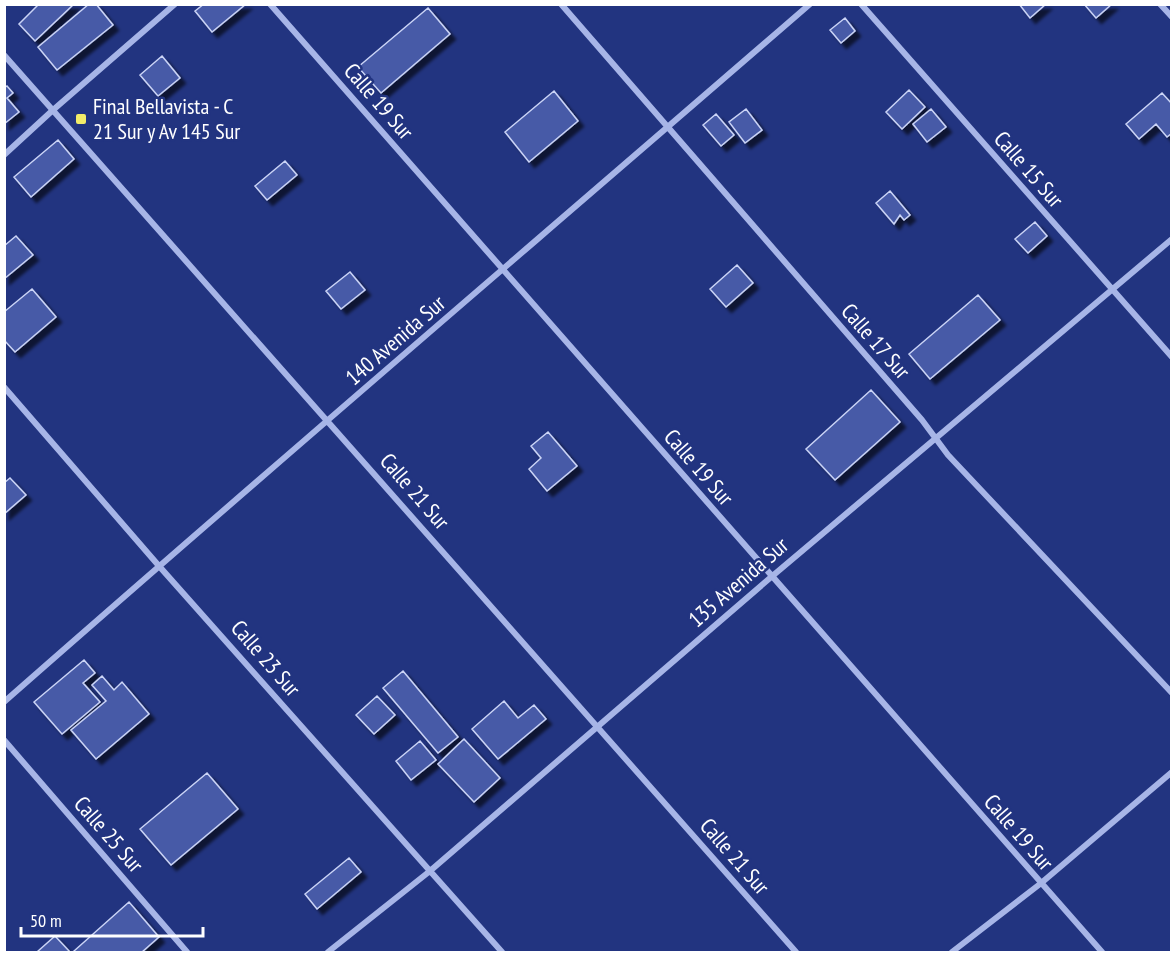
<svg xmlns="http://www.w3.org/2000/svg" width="1176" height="957" font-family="'PT Sans Narrow',sans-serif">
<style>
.building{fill:#465aa7;stroke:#cbd4f6;stroke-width:1.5;filter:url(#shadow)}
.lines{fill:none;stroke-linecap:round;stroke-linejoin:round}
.minor{stroke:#a7b5e7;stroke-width:6}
.poi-dot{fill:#f3ec69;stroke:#223480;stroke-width:2}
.labels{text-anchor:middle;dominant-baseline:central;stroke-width:5;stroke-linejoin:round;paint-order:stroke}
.street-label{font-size:22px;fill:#fff;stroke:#223480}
.poi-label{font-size:22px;fill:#fff;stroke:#223480;text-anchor:start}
</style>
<defs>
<filter id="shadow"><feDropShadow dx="5.5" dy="5.5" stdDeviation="1.5" flood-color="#0009"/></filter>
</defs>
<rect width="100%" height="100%" fill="#223480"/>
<path class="building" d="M39,4H74L35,41L19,24Z
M89,4H96L113,25L57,70L38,47Z
M204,4H246L212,32L195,11Z
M1019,4H1046L1030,18Z
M1084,4H1112L1096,18Z
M428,8L450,34L381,93L358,67Z
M845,18L855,31L841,43L830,30Z
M162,56L180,78L158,96L140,75Z
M7,86L13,93L7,98L19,112L4,124V88Z
M909,90L925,107L902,129L886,112Z
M554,91L578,121L529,162L505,132Z
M1162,93L1172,104V133L1167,137L1156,124L1139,139L1126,124Z
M746,109L762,130L745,143L729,122Z
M931,109L946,127L927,142L913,124Z
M716,114L734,135L721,146L703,125Z
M58,140L74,159L31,197L14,177Z
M285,161L297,175L267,200L255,186Z
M890,191L910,215L904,220L900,215L894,224L876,203Z
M1035,222L1047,236L1028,253L1015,239Z
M16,236L33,255L4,279V246Z
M737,265L753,283L726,307L710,289Z
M350,272L365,290L341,309L326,291Z
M32,289L56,317L15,352L4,340V312Z
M978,295L1000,320L930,379L909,354Z
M871,390L900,422L835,480L806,449Z
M548,432L577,466L547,491L529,469L541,458L531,446Z
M10,478L26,495L4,514V483Z
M84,660L95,673L83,683L100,702L62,734L34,702Z
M403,671L458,737L438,753L383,688Z
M102,676L114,690L122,682L149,714L96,759L71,730L106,701L92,685Z
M377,696L395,715L374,734L356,715Z
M504,701L518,718L534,705L546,719L498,759L472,729Z
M464,739L500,778L474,802L438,764Z
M420,741L436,760L411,780L396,761Z
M207,773L238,809L171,865L140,829Z
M349,858L361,872L317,909L305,894Z
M129,902L159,937L142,952H76L74,951Z
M55,936L70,952H37Z"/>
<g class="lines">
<path class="minor" d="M270,4C548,320 823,638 1102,952
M561,4L922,420L948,455L1172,693
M861,4L1172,357
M1160,4L1172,17
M4,55L796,952
M4,155L53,110L175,4
M4,387L159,566L502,952
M4,702C271,467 541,237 810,4
M4,740L187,952
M328,952L430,871L770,578L1172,239
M952,952L1040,884L1172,772"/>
</g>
<rect class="poi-dot" x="75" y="113" width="12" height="12" rx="3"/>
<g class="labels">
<g class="street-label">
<text transform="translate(379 101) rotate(49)">Calle 19 Sur</text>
<text transform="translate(1029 169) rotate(49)">Calle 15 Sur</text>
<text transform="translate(395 340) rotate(-41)">140 Avenida Sur</text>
<text transform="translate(876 341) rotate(49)">Calle 17 Sur</text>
<text transform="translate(699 467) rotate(49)">Calle 19 Sur</text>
<text transform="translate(415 491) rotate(49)">Calle 21 Sur</text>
<text transform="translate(738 582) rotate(-41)">135 Avenida Sur</text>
<text transform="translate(266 658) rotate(49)">Calle 23 Sur</text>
<text transform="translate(1019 832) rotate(49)">Calle 19 Sur</text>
<text transform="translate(109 834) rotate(49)">Calle 25 Sur</text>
<text transform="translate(735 856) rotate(49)">Calle 21 Sur</text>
</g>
<g class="poi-label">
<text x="93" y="106">Final Bellavista - C<tspan x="93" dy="25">21 Sur y Av 145 Sur</tspan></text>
</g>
</g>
<rect width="1176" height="957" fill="none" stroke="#ffffff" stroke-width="12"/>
<path d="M21 927v9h182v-9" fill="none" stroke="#ffffff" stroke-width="3"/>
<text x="30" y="927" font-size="18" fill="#ffffff" stroke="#223480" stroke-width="4.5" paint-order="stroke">50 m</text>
</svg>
